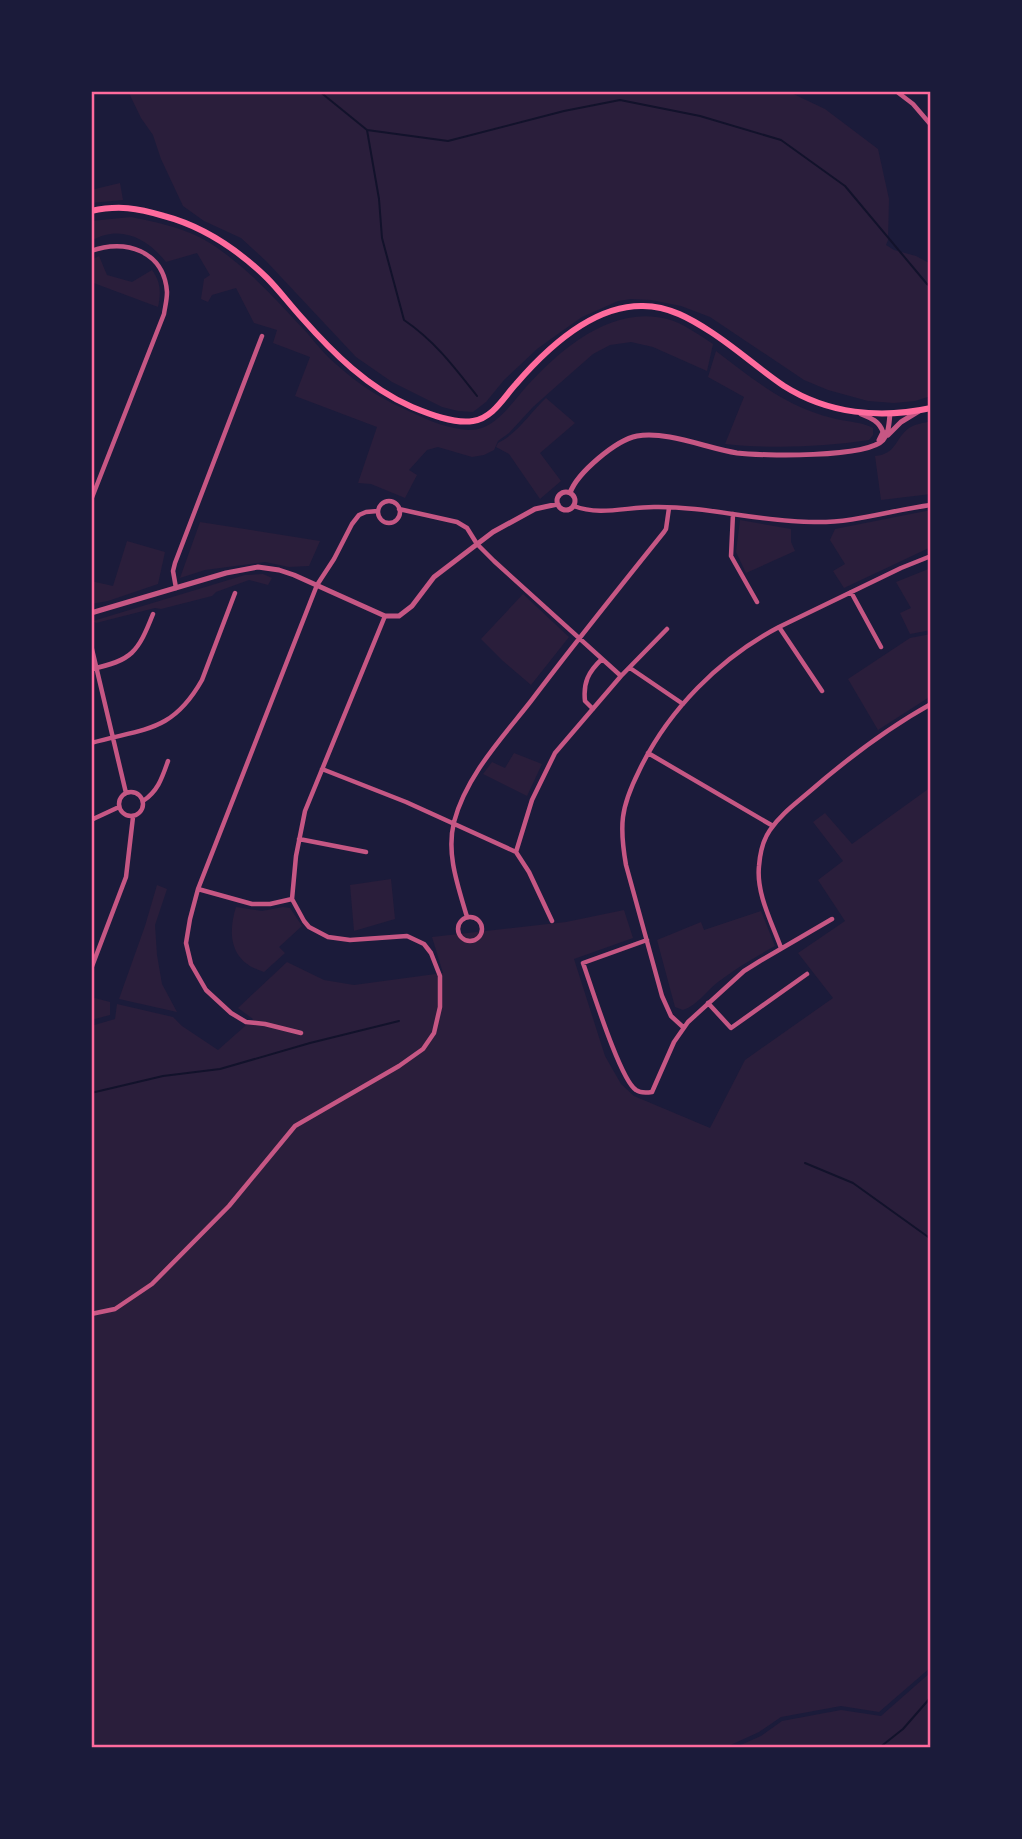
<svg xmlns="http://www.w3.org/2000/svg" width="1022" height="1839" font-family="'Titillium Web',sans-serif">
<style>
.green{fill:#2a1e3b}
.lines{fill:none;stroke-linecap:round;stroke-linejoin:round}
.stream{stroke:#12122b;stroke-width:2}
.minor{stroke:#c65784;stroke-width:4.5}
.tertiary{stroke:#c65784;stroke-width:5}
.secondary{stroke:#ff6b9d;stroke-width:6}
.neatline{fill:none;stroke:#ff6b9d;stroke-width:2.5}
</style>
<rect width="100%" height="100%" fill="#1b1b3a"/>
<path class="green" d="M128,91H787L825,109L878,149L889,199L888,240L886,245L894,250L916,256L931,264V396L915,401L894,403L868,401L828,390L804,380L710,317L681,306L651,300L631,299L618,301L582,317L562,331L537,349L504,380L486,402L473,412L458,411L442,407L392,382L356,357L266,261L241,238L204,221L183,206L161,159L153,135L141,118Z
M120,183L123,200L91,203V190Z
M131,217C161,223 190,229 216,247C251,271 279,303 308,334C317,345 326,356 337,365C360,386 385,401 413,413C430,421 449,429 469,430C494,431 511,404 526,387C561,349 611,305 667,319C683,323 699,335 713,344L707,371L653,347L631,342L610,345L593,354L552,390L533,407L509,433L498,441L494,450L484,455L472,457L438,447L427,450L409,470L417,475L405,498L371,484L358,483L377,427L295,396L310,357L273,343L277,330L254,323L236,288L212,295L208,302L201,299L204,279L210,275L197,253L166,262C147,238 120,224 91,241V221Z
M99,256L107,275L132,282L152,270C161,282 161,293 158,307L91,282V260Z
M716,351C745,373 775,398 810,411C818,414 827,417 836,419C849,422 862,422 873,428V435L869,440C821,447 774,449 725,444L744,397L708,377Z
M546,398L575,423L540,453L561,481L540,499L509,454L496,447L498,443C518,433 530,413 546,398Z
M931,421V494L881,500L875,456C897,454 895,438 909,428C915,424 924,423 931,421Z
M931,510V547L844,588L833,571L845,564L830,540L835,529Z
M740,520L791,529V542L795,551L746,573L736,552Z
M200,522L320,541L309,566L289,567L265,562L205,570L180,578Z
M127,541L165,552L158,584L108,601L91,604V581L113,586Z
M931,568V630L910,634L900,613L911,608L896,582Z
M263,574L272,578L268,585L249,580L216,592L212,596L161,609L155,608L96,623L93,621L245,575Z
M523,594L569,637L531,685L503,661L481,639Z
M931,634V696L878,730L848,679L910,638Z
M514,753L542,764L527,796L483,774L492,762L505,768Z
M931,787V1667L879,1712L841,1706L781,1717L759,1732L724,1748H91V1026L115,1019L117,1004L173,1017L182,1026L218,1050L253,1019L238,1008L287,962L324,980L354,985L443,973L432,937L566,922L624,910L633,938L574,959L605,1056L621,1084L634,1096L710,1128L745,1060L833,998L798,953L845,921L818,880L843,861L813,822L825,813L852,844Z
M391,879L395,919L354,931L350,885Z
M157,885L167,889L155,925L157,955L162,984L177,1012L119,999L145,926Z
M236,907L262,911L283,907L290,908L302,926L279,947L285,953L264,972C231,962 227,936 236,907Z
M761,911L775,946C755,957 736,968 718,982C706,991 698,1005 683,1010L675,1007L657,940L701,922L704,930Z
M91,997L110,1002V1015L91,1020Z
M931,1672V1748H734L761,1736L782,1721L841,1710L881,1716Z"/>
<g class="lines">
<path class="stream" d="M319,91L367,130L448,141L564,111L620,100L700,116L781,140L845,186L927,284L931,286
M367,130L379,199L382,238L404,320C435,341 455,368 477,396
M91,1093L163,1076L220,1069L310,1043L399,1021
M805,1163L853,1183L931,1239
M879,1748L903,1729L931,1697"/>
<path class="minor" d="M896,91L913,104L931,125
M91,251C125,238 164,251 167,292C167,300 165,307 164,314L91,500
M378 512a11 11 0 1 1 22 0a11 11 0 1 1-22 0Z
M574,506C599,516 627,507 654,507C707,506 760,522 814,522C854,523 892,510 931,505
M399,509L457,522L467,528L477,544L494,561L621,676
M733,514L731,556L757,602
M176,588L173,571L175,563L262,336
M851,592L881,647
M779,627L822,691
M91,645L126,793
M630,668L683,704
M91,669C132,661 138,652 153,614
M593,709L585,701C583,683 588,672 602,659
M91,743C144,728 172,733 202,680L235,593
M648,753L773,826
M322,769L406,802L516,852L529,872L552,921
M119 804a12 12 0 1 1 24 0a12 12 0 1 1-24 0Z
M143,801C158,791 162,778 168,761
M91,820L119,807
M299,839L366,852
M516,852L532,800L555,753L621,676L667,629
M198,889L252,904H270L292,899
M458 929a12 12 0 1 1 24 0a12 12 0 1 1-24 0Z
M467,917C458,886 446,854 454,822C466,776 502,738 531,701C574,644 619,588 664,532L666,529L669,508
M647,940L583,963C591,985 620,1080 636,1090C640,1093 646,1093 652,1092L674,1042L688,1022L744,971L760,961L832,919
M781,948C772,923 756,893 759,866C760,853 763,840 770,830C780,815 795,804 809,792C847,759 886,729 931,704
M91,969L126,877L133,817
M708,1003L731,1028L807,974
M683,1027L671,1016L662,996L626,865C623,848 621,833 623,817C625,801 632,785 639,771C668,710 720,658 779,627L901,568L931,556
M301,1033L265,1024L246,1022L231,1013L206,990L191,964L186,943L190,919L198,889L317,585L334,559L352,524L359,515L366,512L378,511
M91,1314L115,1309L152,1284L229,1206L295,1126L399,1066L423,1049L434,1033L440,1007V976L431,953L424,944L407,936L350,940L328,937L309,927L304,921L292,899L296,856L305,811L385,616"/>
<path class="tertiary" d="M861,414C871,418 879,421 883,432L879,440
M888,435L901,422L919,411
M557 501a9 9 0 1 1 18 0a9 9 0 1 1-18 0Z
M570,493C577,473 616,440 637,436C668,431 706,448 737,453C762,456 867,458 883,440C889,433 889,423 890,414
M91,613L226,573L258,567L279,570L294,575L385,616H399L412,606L434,577L493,532L535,509L558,504"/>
<path class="secondary" d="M91,211C119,205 137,208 164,216C202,226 238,250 267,278C279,290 290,305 302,318C333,353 368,388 412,407C429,414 454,424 473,421C493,418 504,397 516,384C547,348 593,305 643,306C669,306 691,319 711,332C737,349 759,369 784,386C828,414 880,419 931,408"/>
</g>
<rect width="1022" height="1839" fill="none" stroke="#1b1b3a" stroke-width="186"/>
<rect x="93" y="93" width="836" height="1653" class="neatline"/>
</svg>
